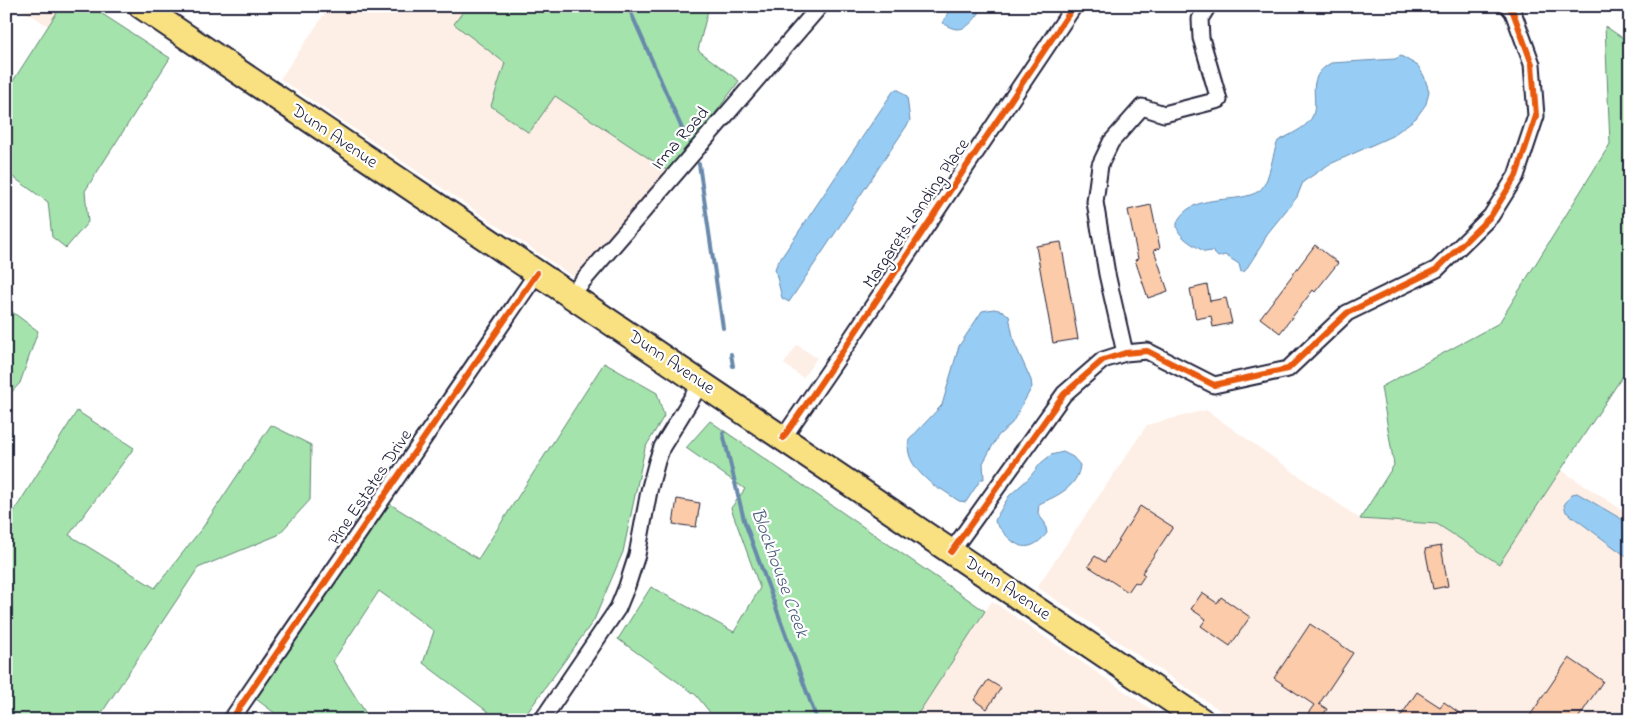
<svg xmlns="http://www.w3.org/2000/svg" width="1636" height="726" font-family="'Indie Flower',sans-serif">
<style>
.built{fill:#feefe6}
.green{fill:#a4e4ac;stroke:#638374}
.water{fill:#97cdf5;stroke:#6889ab}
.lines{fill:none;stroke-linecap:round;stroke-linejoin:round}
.stream{stroke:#6889ab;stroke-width:4}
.building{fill:#fbcbaa;stroke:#22223b}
.minor-casing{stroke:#22223b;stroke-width:19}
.primary-casing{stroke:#22223b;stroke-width:28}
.minor{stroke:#fff;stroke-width:15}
.primary{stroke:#f9e181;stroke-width:24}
.cycleway-casing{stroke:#fff;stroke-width:9}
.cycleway{stroke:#e8590c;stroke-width:6}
.labels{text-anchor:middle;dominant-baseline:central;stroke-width:4.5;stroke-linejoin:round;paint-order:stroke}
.street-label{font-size:18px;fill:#22223b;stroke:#fff}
.water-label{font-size:19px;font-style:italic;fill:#4b5e7c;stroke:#fff}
</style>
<rect width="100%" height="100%" fill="#fff"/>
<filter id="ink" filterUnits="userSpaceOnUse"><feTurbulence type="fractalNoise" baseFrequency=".02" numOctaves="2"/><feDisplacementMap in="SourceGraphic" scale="10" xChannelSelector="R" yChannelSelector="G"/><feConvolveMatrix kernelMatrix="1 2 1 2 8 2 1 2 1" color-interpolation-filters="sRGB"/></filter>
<g filter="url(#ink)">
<path class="built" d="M17,6H61L48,26Z
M330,6H467L454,24L505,63L671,173L577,279L280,79Z
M797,345L817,358L803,378L784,364Z
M1206,410L1360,519L1437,524L1498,564L1561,470L1630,515V720H1234L1037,587L1147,425Z
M992,601L1167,720H914Z"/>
<path class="green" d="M61,6H90L170,58L85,191L88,222L66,248L52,237L48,202L13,177L6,178V92Z
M467,6H709L698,50L739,81L671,173L555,96L529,133L491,106L505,63L454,24Z
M1605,26L1630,43V365L1499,564L1437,524L1360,519L1394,465L1381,387L1499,323L1610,144Z
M7,308L38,331L20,383L6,398Z
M604,363L657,393L664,416L645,448L623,552L594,620L522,720H499L423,663L434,631L379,591L333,661L370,720H284L256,699L390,504L478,559Z
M77,411L134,448L69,535L155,588L203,527L271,425L311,445L310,500L278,535L198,568L97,720H6V524Z
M710,421L985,611L914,720H716L696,695L618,639L651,587L734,632L760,588L731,508L745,489L686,448Z"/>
<path class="water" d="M951,6H984C973,22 963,38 943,23Z
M1401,56L1418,66L1424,76L1429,91L1426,104L1416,118L1392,136L1328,165L1303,182L1297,197L1267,234L1263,243L1245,271L1241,272L1239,264L1225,255L1218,257L1212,251L1205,252C1194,245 1168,233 1180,217C1199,192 1237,205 1259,191C1270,183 1272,154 1278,141C1289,135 1304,129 1311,119C1322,101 1302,79 1331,63L1395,59Z
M894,90H899L907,97L910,121L789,302L782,298L775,269L777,264Z
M994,309L1003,311L1009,316L1014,342L1031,380L1032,387L1012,423L998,436L983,463L984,479H981L966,502L959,501L941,489H938C923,477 904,461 909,440L942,405L959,346L982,311Z
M1063,452L1073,457L1080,465C1078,487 1057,496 1039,504L1038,514L1045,523L1047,533C1026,559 1011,543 995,522L996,518L1009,496L1029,478L1041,463L1051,455Z
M1577,493L1630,524V559L1566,512L1564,505L1572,494Z"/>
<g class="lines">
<path class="stream" d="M628,6L687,140
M699,164L723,328
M731,354L733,366
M723,433L744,520L817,720"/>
</g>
<path class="building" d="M1151,205L1160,248L1154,250L1168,291L1148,298L1135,260L1138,259L1128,210Z
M1061,242L1078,339L1053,343L1036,246Z
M1315,245L1338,263L1315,292L1313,290L1280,333L1260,318Z
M1207,285L1210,301L1226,298L1232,323L1213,327L1211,316L1196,319L1190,289Z
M677,499L700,503L696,527L673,524Z
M1140,506L1173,527L1142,573L1145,575L1139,584L1135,582L1128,592L1088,566L1095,556L1105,562Z
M1441,546L1448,586L1433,589L1425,549Z
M1202,593L1217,603L1221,597L1250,617L1230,646L1201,626L1206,619L1191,609Z
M1310,624L1353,653L1319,704L1327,709L1320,720H1312L1306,716L1314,705L1274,678Z
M1569,658L1603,681L1577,720H1527Z
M988,680L1001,688L987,709L974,700Z
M1417,692L1440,707L1444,702L1469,720H1398Z"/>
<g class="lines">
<g class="minor-casing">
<path id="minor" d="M570,296L820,6
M1125,353L1107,274L1095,202L1100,165L1111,142L1142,107L1164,114L1219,100L1201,38L1200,19L1208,6
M783,438L846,346L1074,6
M951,552L1064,394L1103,360L1125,353L1147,351L1214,385L1288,369L1347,313L1437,269L1491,216L1516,176L1536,116L1532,64L1513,12L1508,6
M231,720L537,273
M542,720L618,608L627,586L637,555L649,491L657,461L662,447L701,383"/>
</g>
<g class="primary-casing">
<path id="primary" d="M141,6L1201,720"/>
</g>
<use href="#minor" class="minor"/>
<use href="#primary" class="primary"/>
<g class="cycleway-casing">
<path id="cycleway" d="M783,438L846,346L1074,6
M951,552L1064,394L1103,360L1125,353L1147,351L1214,385L1288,369L1347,313L1437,269L1491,216L1516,176L1536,116L1532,64L1513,12L1508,6
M231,720L537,273"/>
</g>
<use href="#cycleway" class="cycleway"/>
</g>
</g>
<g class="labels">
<g class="street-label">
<text transform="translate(334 137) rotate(34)">Dunn Avenue</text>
<text transform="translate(681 139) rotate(-49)">Irma Road</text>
<text transform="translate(917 214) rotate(-56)">Margarets Landing Place</text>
<text transform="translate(671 363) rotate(34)">Dunn Avenue</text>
<text transform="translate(371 488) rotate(-56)">Pine Estates Drive</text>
<text transform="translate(1007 589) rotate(34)">Dunn Avenue</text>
</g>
<g class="water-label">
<text transform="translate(779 573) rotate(70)">Blockhouse Creek</text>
</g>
</g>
<rect width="1636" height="726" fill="none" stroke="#fff" stroke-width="25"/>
<rect x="12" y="12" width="1611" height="701" fill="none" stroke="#22223b" stroke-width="2" filter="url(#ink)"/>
</svg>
